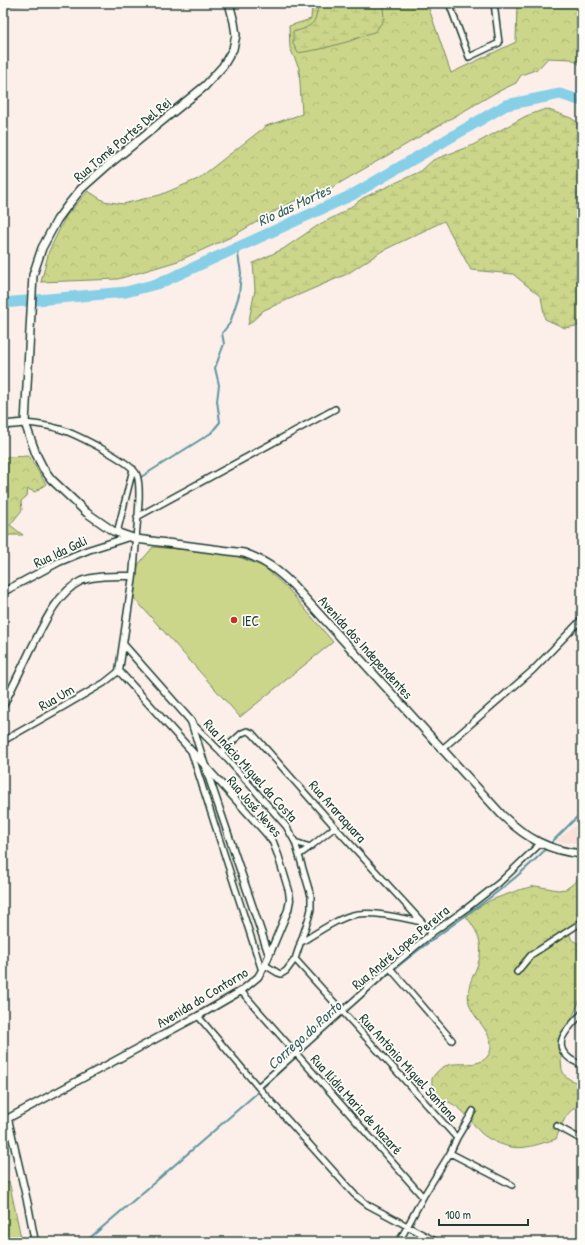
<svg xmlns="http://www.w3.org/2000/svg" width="585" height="1245" font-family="'Patrick Hand',sans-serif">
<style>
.built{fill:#fae0d8}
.grass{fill:#cbd68a;stroke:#758a5f}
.forest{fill:url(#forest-crowns);stroke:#758a5f}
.wetland{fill:url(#wetland-marsh);stroke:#758a5f}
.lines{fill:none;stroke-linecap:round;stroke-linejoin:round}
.stream{stroke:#5d959f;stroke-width:2}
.river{stroke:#86cfe6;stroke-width:11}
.minor-casing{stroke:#1f3d34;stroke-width:8}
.tertiary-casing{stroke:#1f3d34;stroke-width:9}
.secondary-casing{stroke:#1f3d34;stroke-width:10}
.minor{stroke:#fdfcf7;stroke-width:5}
.tertiary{stroke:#fdfcf7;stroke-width:6}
.secondary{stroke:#fdfcf7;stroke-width:7}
.rail-casing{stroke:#1f3d34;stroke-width:3.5}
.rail{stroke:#fdfcf7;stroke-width:2;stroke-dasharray:6;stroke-linecap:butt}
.poi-dot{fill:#c8321e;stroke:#fdfcf7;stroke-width:1.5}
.labels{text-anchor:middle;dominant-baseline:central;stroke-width:3.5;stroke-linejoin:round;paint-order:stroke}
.street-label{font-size:14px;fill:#1f3d34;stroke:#fdfcf7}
.poi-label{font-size:14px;fill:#1f3d34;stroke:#fdfcf7;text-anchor:start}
.water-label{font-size:15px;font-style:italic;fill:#396260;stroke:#fdfcf7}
</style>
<defs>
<pattern id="forest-crowns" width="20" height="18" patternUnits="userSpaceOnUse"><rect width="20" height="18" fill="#cbd68a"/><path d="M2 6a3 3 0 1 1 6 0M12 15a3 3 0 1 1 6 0" fill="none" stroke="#aeb978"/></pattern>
<pattern id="wetland-marsh" width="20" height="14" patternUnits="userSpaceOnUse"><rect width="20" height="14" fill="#cbd68a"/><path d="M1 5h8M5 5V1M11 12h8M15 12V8" fill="none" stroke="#aeb978"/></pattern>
</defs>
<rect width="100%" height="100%" fill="#fcefe9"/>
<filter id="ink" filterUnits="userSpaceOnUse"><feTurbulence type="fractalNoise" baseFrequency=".025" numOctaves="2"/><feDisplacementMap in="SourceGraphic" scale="8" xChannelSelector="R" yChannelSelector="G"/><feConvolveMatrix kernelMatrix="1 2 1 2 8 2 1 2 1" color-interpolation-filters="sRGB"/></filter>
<g filter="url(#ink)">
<path class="built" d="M582,820V843L555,842Z"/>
<path class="grass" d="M153,547L226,553L239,557L264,567L289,590L333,642L240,717L134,598L138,565Z"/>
<path class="forest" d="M312,3H427L451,73L516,42L517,3H582V66L571,59L548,58L538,69L521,75L516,83L495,93L331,188L300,198L270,214L231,237L178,261L118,279L41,282L49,251L66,216L88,191L104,201L123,204L160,195L198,179L266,126L302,114L299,68L290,48L289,26L311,19Z
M29,456L46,484L35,492L28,489L27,496L21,501L22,510L10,525L23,535H11L3,537V459L7,457Z
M582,873V914L570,932V936L572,940L582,946V995L567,1030L563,1045L561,1060L562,1070L565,1076L571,1080L582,1085V1104C567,1108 561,1126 556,1139C542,1143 525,1150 511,1147C501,1145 489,1140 481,1133C474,1126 469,1116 461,1110C450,1100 430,1098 432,1079C433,1076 435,1074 437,1072C450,1056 475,1071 487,1057C502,1039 472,1019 469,1003C467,993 469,985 473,976C485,950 483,938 465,915L491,900L522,889L536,886L558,890L566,889L573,884Z
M9,1181L22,1242H3V1187Z"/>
<path class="wetland" d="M320,3H378L383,7L384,19L376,31L350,41L321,49L298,53L293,44V32C301,30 312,27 315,19C317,13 317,8 320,3Z
M546,109L571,118L582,126V325L565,328L545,319L541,297L513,274L471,270L444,221L382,251L347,274L264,310L248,325L255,290L253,263L283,249L320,224L342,213L363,198L421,171L433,160L473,145L526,116Z"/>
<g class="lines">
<path class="stream" d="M141,477L211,433L220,422L217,401L219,385L215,368L224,344L222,333L230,323L239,295L241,273L237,248
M552,842L582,812
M85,1242C143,1193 200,1143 257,1093C301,1052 344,1012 390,973C440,930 498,898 544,851"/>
<path class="river" d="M3,303L126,292L160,283L352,195L506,105L560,94L582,101"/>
<g class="minor-casing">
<path id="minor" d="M449,3L469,57L499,43L494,3
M25,423C35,424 46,425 56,428C70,431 133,462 137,475C142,490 137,522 136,539
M137,517L335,409
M117,533L133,469
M191,722L221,752L286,826L295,842L311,896V909L309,917L295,959L286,971L281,974L278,973L265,965
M3,741L56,711L104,683L119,671
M441,750L533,670L582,619
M191,751L262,971
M221,752L242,733L247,731L252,733L335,827L432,933
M295,842L310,847L299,855
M310,847L335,827
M300,943C315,934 340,916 358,914C379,912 401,918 422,922
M295,959L457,1138
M390,968L452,1040
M517,972L531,955L582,922
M241,991L423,1197
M582,1013C572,1025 550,1042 568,1057C572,1061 578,1063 582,1065
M198,1016L258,1087L354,1194L368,1205L437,1242
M258,1087L390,968L432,933L467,908L499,883L541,843
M557,1126L582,1140
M450,1153L512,1185
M399,1242L423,1197L450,1153L457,1138L473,1111"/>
</g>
<g class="tertiary-casing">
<path id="tertiary" d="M3,592L59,562L88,550L129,537
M123,644L191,721L205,766L269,955
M3,706C12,688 21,670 30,651C42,628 56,593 81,581C96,575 117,576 133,576
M8,1119L28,1205L35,1242
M3,1121L198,1016L241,991L258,977L265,965L288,910L290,900L289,891L278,855L273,842L265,832L119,671L133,576L136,539"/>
</g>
<g class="secondary-casing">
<path id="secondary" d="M229,3L234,22L236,35L233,49L223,66L205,86L108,165L81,189L68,205L57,220L42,248L33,275L25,423L36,454L43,468L51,479L87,513L113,531L136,539L244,553C266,561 276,569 293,585L502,815C526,838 549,851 582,854
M3,425L25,423"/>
</g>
<use href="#minor" class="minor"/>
<use href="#tertiary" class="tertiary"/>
<use href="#secondary" class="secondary"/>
<g class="rail-casing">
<path id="rail" d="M3,5L30,3"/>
</g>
<use href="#rail" class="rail"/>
</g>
</g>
<circle class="poi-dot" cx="234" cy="620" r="4"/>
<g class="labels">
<g class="street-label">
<text transform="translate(122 139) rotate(-40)">Rua Tomé Portes Del Rei</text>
<text transform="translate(60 551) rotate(-25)">Rua Ida Gali</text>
<text transform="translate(366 647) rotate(48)">Avenida dos Independentes</text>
<text transform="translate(56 697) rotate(-30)">Rua Um</text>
<text transform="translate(251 770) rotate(48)">Rua Inácio Miguel da Costa</text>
<text transform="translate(255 806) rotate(49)">Rua José Neves</text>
<text transform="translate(338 811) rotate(48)">Rua Araraquara</text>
<text transform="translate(400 947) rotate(-40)">Rua André Lopes Pereira</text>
<text transform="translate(202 997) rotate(-31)">Avenida do Contorno</text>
<text transform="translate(409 1067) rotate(48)">Rua Antônio Miguel Santana</text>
<text transform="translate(357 1104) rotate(48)">Rua Ilídia Maria de Nazaré</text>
</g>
<g class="poi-label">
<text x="242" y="620">IEC</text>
</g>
<g class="water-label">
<text transform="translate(294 205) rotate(-25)">Rio das Mortes</text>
<text transform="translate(304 1035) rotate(-42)">Corrego do Porto</text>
</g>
</g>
<rect width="585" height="1245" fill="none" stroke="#fdfcf7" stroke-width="16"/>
<rect x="8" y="8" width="569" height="1229" fill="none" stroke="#1f3d34" stroke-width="1.5" filter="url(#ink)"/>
<path d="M439 1219v6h89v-6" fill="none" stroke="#1f3d34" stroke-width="2"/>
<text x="445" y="1219" font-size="12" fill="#1f3d34" stroke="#fdfcf7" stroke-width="3" paint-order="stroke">100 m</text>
</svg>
